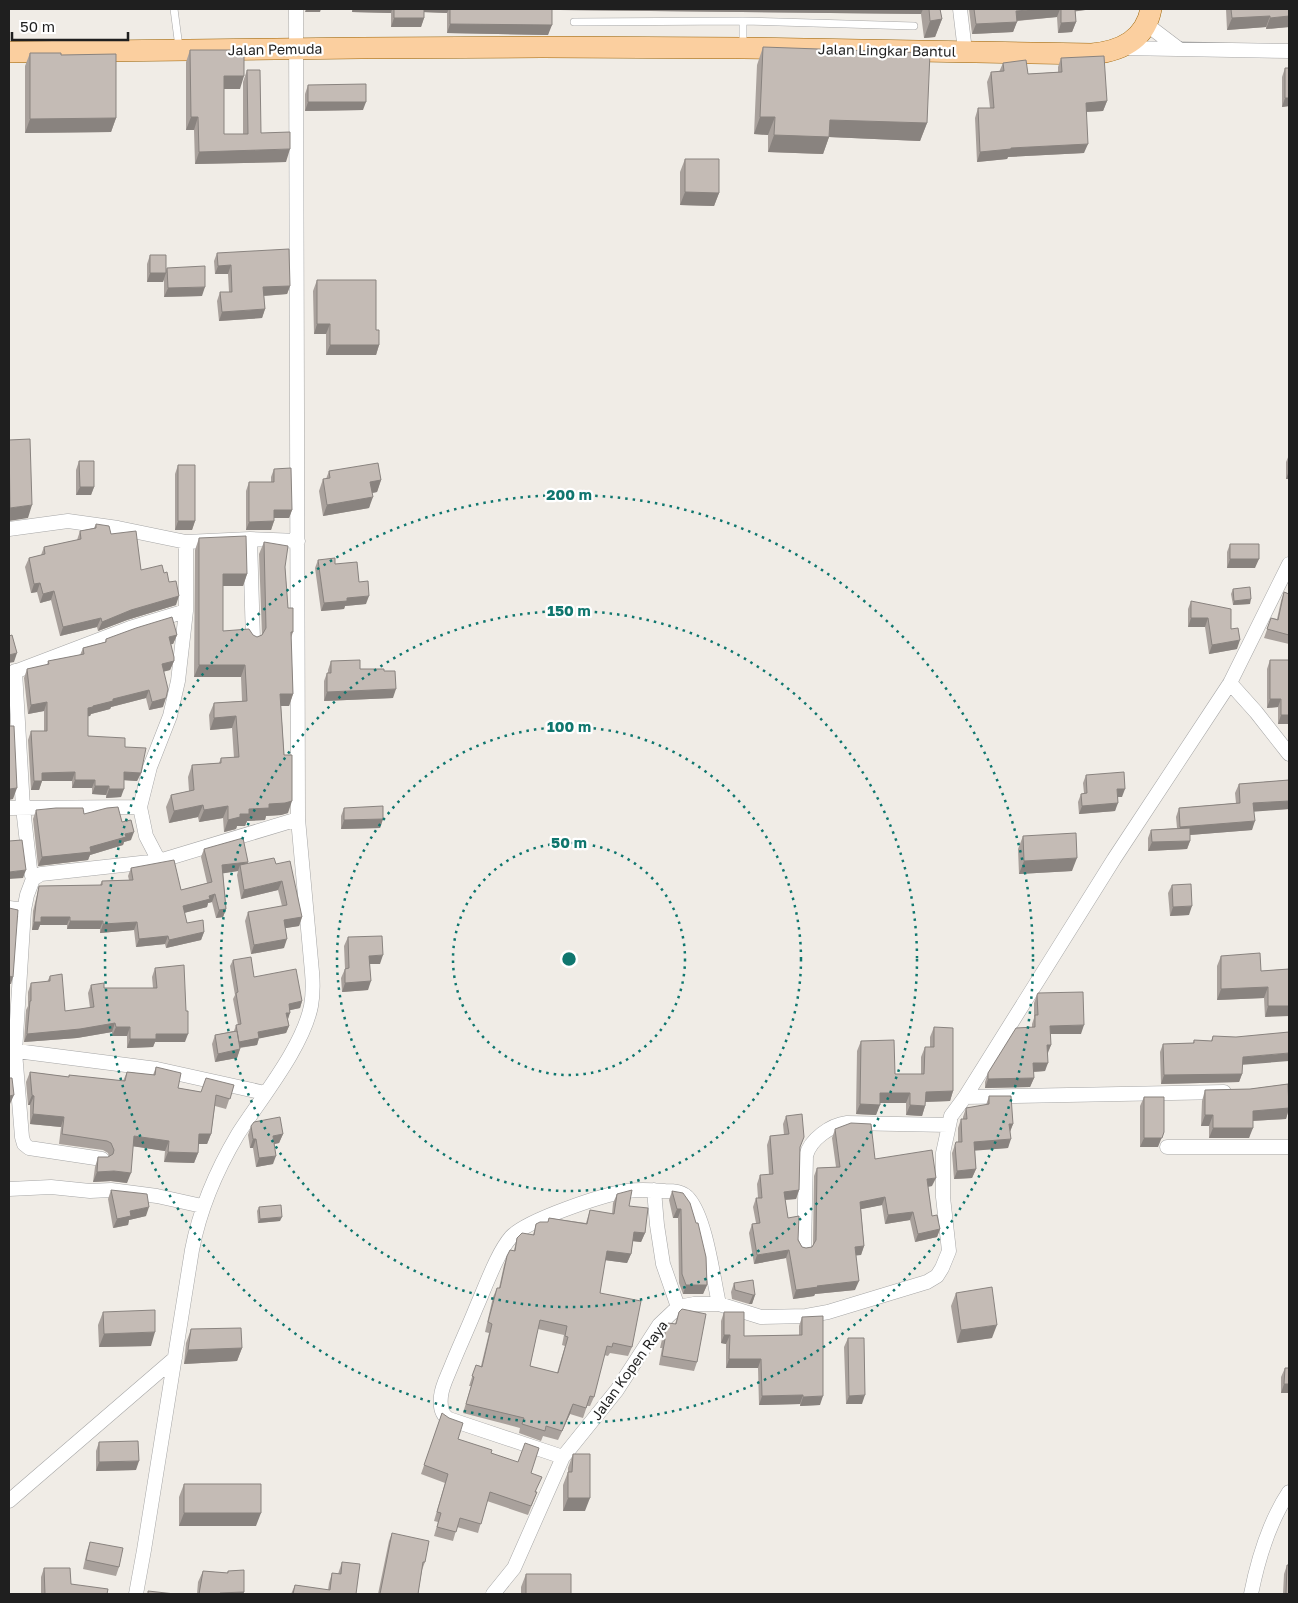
<svg xmlns="http://www.w3.org/2000/svg" width="1298" height="1603" font-family="'Golos Text',sans-serif">
<style>
.lines{fill:none;stroke-linecap:round;stroke-linejoin:round}
.lane-casing{stroke:#a6a6a6;stroke-width:8}
.street-casing{stroke:#a6a6a6;stroke-width:15}
.primary-casing{stroke:#996001;stroke-width:22}
.lane{stroke:#fff;stroke-width:7}
.street{stroke:#fff;stroke-width:14}
.primary{stroke:#fbcf9f;stroke-width:21}
.wall{fill:#a9a19c;fill-rule:evenodd}
.shaded-wall{fill:#89837f}
.building{fill:#c4bbb5;stroke:#89837f;fill-rule:evenodd}
.ring{fill:none;stroke:#0f766e;stroke-width:2.5;stroke-dasharray:2.5 5}
.labels{text-anchor:middle;dominant-baseline:central;stroke-width:4.5;stroke-linejoin:round;paint-order:stroke}
.street-label{font-size:14px;fill:#1f1f1f;stroke:#fff}
.centre{fill:#0f766e;stroke:#fff;stroke-width:2.5}
.ring-label{font-size:15px;text-anchor:middle;font-weight:bold;fill:#0f766e;stroke:#fff;stroke-width:4.5;stroke-linejoin:round;paint-order:stroke}
</style>
<rect width="100%" height="100%" fill="#f0ece6"/>
<g class="lines">
<g class="lane-casing">
<path id="lane" d="M174,9L179,47
M574,22L743,21
M743,46V21L914,26"/>
</g>
<g class="street-casing">
<path id="street" d="M960,9L965,51
M1146,24L1179,49
M1122,48L1289,51
M9,529L68,521L118,528L186,542L250,539L298,541
M250,539L253,640
M186,542V611L178,681L170,716L150,767L140,807L146,836L159,861L298,819
M15,671L23,808L30,869L33,879
M9,674L130,628L186,611
M1230,683L1256,712L1289,754
M9,808L140,807
M9,908L24,910
M9,1050L157,1069L265,1093
M965,1097L1224,1092
M1167,1147H1289
M102,1159L29,1148L24,1144L22,1137L15,1052L24,910L27,895L33,879L41,874L159,861
M9,1189L51,1187L90,1191L111,1190L157,1196L202,1206
M654,1190L657,1225L663,1264L678,1307
M804,1248L806,1156C810,1139 831,1125 847,1123L948,1125
M563,1457L449,1419C441,1415 440,1405 441,1396C442,1386 447,1377 451,1367C459,1347 468,1328 476,1308C485,1288 497,1253 511,1237C527,1220 602,1195 627,1191C640,1189 652,1190 665,1191C673,1191 683,1191 689,1199C706,1219 713,1277 719,1304
M9,1501L175,1358
M136,1594L144,1550L192,1250C200,1208 216,1171 238,1134C261,1098 303,1047 311,1006C313,995 313,983 312,972L298,819L296,9
M493,1594L514,1568L563,1457L617,1390L659,1325L678,1307L694,1304H719L761,1317L806,1316L828,1312L927,1282L937,1276L942,1268L949,1251L943,1197V1153L951,1116L965,1097L1114,859L1230,683L1289,564
M1251,1594C1258,1559 1269,1522 1289,1492"/>
</g>
<g class="primary-casing">
<path id="primary" d="M9,52L361,48L542,47L743,48L1092,54C1121,51 1145,40 1151,9"/>
</g>
<use href="#lane" class="lane"/>
<use href="#street" class="street"/>
<use href="#primary" class="primary"/>
</g>
<path class="wall" d="M352,9H552L548,35L447,33V13L424,12V18L421,27H391V13L352,12Z
M560,9H940L942,19L935,37L924,38L921,14L560,10Z
M969,9H1093L1075,11L1076,22L1072,32L1058,33L1057,17L1017,21L1013,32L972,34Z
M1226,9H1289V27L1266,29V27L1227,30Z
M763,47L927,123L920,141L829,137L823,154L768,152V135L754,134L757,65Z
M190,50L240,89H224V134H243V82L247,70L261,133L286,162L195,164L194,130H186V62Z
M30,53L61,55L116,118L111,132L25,133V66Z
M1061,58L1107,101L1103,111L1086,112L1084,153L1008,157L1007,159L977,162L975,118L978,108H990L987,82L991,72H999L1003,63L1028,74L1058,72V67Z
M1285,68H1289V106L1282,107V77Z
M308,85L363,110L305,111V94Z
M685,159L719,193L714,206L680,205V172Z
M217,253L290,286L287,294L264,296L265,309L262,318L219,321L217,301L220,292H229L228,274H215L214,261Z
M150,255L166,270L167,268L202,296L164,297V279L163,282H147V264Z
M317,280L376,330L379,345L376,355H326V334H314L313,291Z
M1289,455V479H1286V462Z
M79,461L94,487L91,495H76V470Z
M178,465L195,521L192,530H175V474Z
M274,469L292,510L289,518H274V521L271,530H246V491L249,482H271V477Z
M329,471L381,480L377,492L372,493L369,508L323,516L319,491L323,479H326Z
M96,524L111,534L141,570L164,573L169,582L176,605L127,620L98,631L97,627L60,636L51,600L40,603L37,592L31,593L25,567L29,558L41,555L44,547L77,540L80,531L94,528Z
M199,538L247,574L243,586H223V631L257,637L262,635L259,554L264,542L285,567L288,608L293,632L291,638L293,694L289,706H281L288,813L281,815L266,816L265,820L247,821L245,826H237L236,829L224,832L223,818L199,822L198,817L169,823L166,807L171,795L189,791L188,777L192,765L219,763L221,758H234L232,728L210,730L209,715L214,703L242,701L241,677H194L195,550Z
M1230,544L1255,568H1227V552Z
M318,560L335,564L359,582L366,604L345,606L344,609L321,611L315,568Z
M1233,589L1250,604L1233,605L1231,594Z
M1284,592L1289,594V644L1264,638L1271,618L1277,619L1281,601Z
M1191,601L1231,629L1237,649L1209,654L1205,627H1188V609Z
M177,635L173,644H171L174,661L170,670L164,671L163,707L149,710L146,698L111,707L110,709L91,714L90,716H88V736L125,747L141,773L137,781L124,780L121,797L106,798V795L92,794V788H72V781H42L39,790H31L28,740L31,731H44V711L28,714L24,678L27,669L47,665L48,661L80,655L83,648L105,642L106,639Z
M1270,660H1289V724H1278V707L1267,708V669Z
M331,661L360,669L384,671L393,698L324,701V681L327,673H328V670Z
M1086,775L1122,797H1118L1115,811L1079,814L1078,802L1081,794L1084,793L1083,783Z
M1289,780V809L1254,811L1252,830L1190,835V841L1187,849L1148,851V838L1151,830L1177,828L1176,817L1179,808L1236,803L1235,793L1239,784Z
M344,808L383,819L380,828L341,829V816Z
M36,810L84,814L122,822L131,840L124,842L123,845L90,855L88,860L38,866L33,819Z
M1023,836L1072,871L1019,874L1018,849Z
M204,849L248,864H276L302,917L299,926L285,928L284,948L251,954L245,921L248,912L282,906L278,890L241,899L237,875L238,871L223,873L226,909L223,917L216,918L212,902L208,903L207,907L184,913L187,923L204,932L201,940L166,948L165,944L136,947L134,930L100,933V929H67V925H40L38,930H32L33,911L37,895L39,886L100,885L102,881L129,880L128,876L131,868L181,890L207,883L201,857Z
M1172,885L1189,915L1170,916L1168,893Z
M348,937L380,964H370L368,990L342,992L341,978L345,969L344,946Z
M1221,956L1261,971L1289,969L1265,1017L1264,998L1217,1000V966Z
M233,960L254,977L302,1001L300,1008L290,1010L288,1019L289,1026L286,1033L259,1038L257,1045L240,1048V1049L237,1058L215,1062L212,1044L215,1035L234,1031L236,1025H238L233,999L235,995L230,966Z
M155,968L185,1042H155L153,1047L127,1048V1036H112V1032L77,1038L24,1042L26,1010L28,1006V992L31,983L47,982L50,976L65,1011L90,1008L88,993L91,985L104,988H153L152,977Z
M1037,995L1081,1034H1050L1051,1045L1048,1053L1045,1071L1033,1072L1034,1078L1030,1087L985,1088V1082L988,1073L1032,1028V1024L1034,1018V1003Z
M934,1027L953,1091L950,1101L925,1102V1106L922,1116L906,1115V1103H880L876,1115L856,1114L857,1051L861,1041L895,1074H921V1057L925,1047H930V1037Z
M1213,1036L1242,1065V1074L1239,1082L1161,1084L1160,1052L1163,1044L1193,1043L1194,1040L1211,1041Z
M156,1067L178,1088L201,1092L234,1085L226,1109L215,1106L211,1134L207,1144H198V1153L194,1163L164,1162L165,1151L133,1146L127,1183L111,1181L93,1182L95,1167L98,1157H109L108,1153L103,1150L59,1144L61,1127L30,1124V1105H28L26,1082L30,1072L69,1077V1075L123,1081L127,1072L153,1075Z
M1288,1084L1289,1109L1286,1119L1253,1121L1249,1138H1209V1126H1201L1202,1101L1205,1090L1250,1089Z
M989,1096L1013,1124L1010,1131L1008,1148L975,1150L976,1169L972,1178L954,1179L952,1153L956,1142H958V1128L961,1119H963V1117L966,1108L986,1105Z
M1144,1097L1158,1147H1140V1106Z
M786,1116L800,1147L799,1190L796,1199L785,1200L788,1218L802,1247L806,1248L812,1247L813,1245L814,1176L817,1168L836,1167L832,1138L835,1129L875,1159L932,1186L928,1187L932,1216L940,1229L937,1237L915,1242L910,1220L885,1224L882,1205L861,1209L864,1246L861,1255H856L855,1290L815,1294L814,1296L793,1299L786,1258L754,1264L749,1233L752,1224L756,1223L753,1207L756,1198H758L757,1184L760,1175H769L767,1145L770,1136L784,1135L783,1124Z
M251,1126L283,1134L279,1143L274,1144L273,1164L256,1167L253,1148H250L248,1135Z
M111,1190L146,1216L129,1220L128,1225L113,1228L108,1199Z
M672,1191L706,1257L707,1285L703,1294H683L679,1283L678,1218H673L669,1200Z
M617,1194L629,1206L645,1233L641,1242L633,1241L631,1254L627,1263L605,1260L600,1293L632,1347L628,1356L610,1353L608,1356L604,1355L594,1397L590,1406H587L583,1418L570,1414L558,1440L543,1436L541,1441L519,1433L520,1428L463,1413L471,1386H469L476,1365L481,1366L489,1333L485,1332L493,1297L497,1288H499L504,1265L507,1256L514,1250L517,1238L533,1235L536,1224L548,1222L549,1218L586,1223L590,1210L612,1214L613,1203ZM538,1329L564,1335L562,1345L565,1346L557,1373L530,1366Z
M259,1207L280,1221L258,1223L257,1211Z
M734,1283L755,1295L752,1304H749L732,1299L731,1292Z
M956,1293L992,1338L957,1343L951,1306Z
M103,1312L151,1346L99,1347L98,1325Z
M679,1312L697,1362L694,1371L659,1365L662,1348H660L663,1335L666,1326L675,1324Z
M724,1312L744,1336L799,1335V1326L802,1317L820,1405L800,1406V1404L759,1405L758,1368H726V1344L721,1343V1321Z
M191,1329L242,1348L237,1361L184,1364L186,1343Z
M848,1338L862,1404H846L844,1347Z
M1285,1368H1289V1393H1281V1377Z
M442,1413L458,1439L491,1453L531,1473L536,1492H537L528,1515L487,1501L478,1533L457,1527L453,1541L434,1536L438,1522L434,1521L445,1483L421,1474Z
M99,1442L136,1470L96,1471V1451Z
M573,1454L585,1511H563V1485L568,1472V1468Z
M184,1484L256,1526H179V1497Z
M392,1533L425,1562L422,1570L418,1594H378L389,1541Z
M90,1542L119,1567L116,1576L83,1569L87,1551Z
M342,1562L356,1594H290H291L295,1585L328,1590L329,1583L332,1573L338,1574Z
M1287,1565L1289,1594H1283L1284,1574Z
M44,1568L71,1584L107,1594H41V1577Z
M203,1571L227,1573L228,1571L244,1592L243,1594H197L198,1582Z
M526,1574L571,1594H521V1587Z"/>
<path class="shaded-wall" d="M306,9H321L320,12H305Z
M353,9H392L391,13L352,12Z
M422,9H449L447,13L421,12Z
M561,9H923L921,14L560,10Z
M1040,9H1060L1057,17L1012,21L1016,11Z
M1072,9H1093L1071,12Z
M1270,16L1266,27L1227,30L1232,18Z
M1289,16V27L1266,29L1270,18Z
M394,18H424L421,27H391Z
M942,19L935,37L924,38L930,21Z
M1017,22L1013,32L972,34L976,24Z
M1076,22L1072,32L1058,33L1061,23Z
M450,24L552,25L548,35L447,33Z
M224,76H244L240,89H219Z
M1285,98H1289V106L1282,107Z
M1107,101L1103,111L1082,112L1086,103Z
M308,102H366L363,110L305,111Z
M191,117H198L194,130H186Z
M760,117H775L768,135L754,134Z
M116,118L111,132L25,133L30,119Z
M830,120L927,123L920,141L829,137L823,154L768,152L774,135Z
M1088,144L1084,153L1008,157L1007,159L977,162L980,152L1011,148Z
M290,149L286,162L195,164L199,152Z
M685,192L719,193L714,206L680,205Z
M231,265L228,274H215L218,266Z
M150,273H166L163,282H147Z
M290,286L287,294L260,296L263,287Z
M205,287L202,296L164,297L168,288Z
M265,309L262,318L219,321L222,312Z
M317,324H330L326,334H314Z
M330,345H379L376,355H326Z
M1289,471V479H1286Z
M381,480L377,492L366,494L370,482Z
M80,487H94L91,495H76Z
M373,497L369,508L323,516L327,505Z
M32,505L28,518L9,521V511L10,508Z
M274,510H292L289,518H271Z
M178,521H195L192,530H175Z
M274,521L271,530H246L249,522Z
M1230,559H1259L1255,568H1227Z
M223,574H247L243,586H218Z
M40,583L37,592L31,593L34,584Z
M54,591L51,600L40,603L43,594Z
M179,596L176,605L127,620L98,631L102,622L131,610Z
M369,596L366,604L345,606L344,609L321,611L324,603L347,598Z
M1251,599L1250,604L1233,605L1234,601Z
M101,618L97,627L60,636L63,627Z
M1191,618H1208L1205,627H1188Z
M177,635L173,644L166,645L169,637Z
M1240,640L1237,649L1209,654L1212,645Z
M17,653L14,662L9,663V655Z
M174,661L170,670L159,673L162,664Z
M199,665H245L241,677H194Z
M396,689L393,698L324,701L327,692Z
M149,690L146,698L111,707L110,709L91,714L90,716L85,717L88,708L93,706L113,699Z
M280,694H293L289,706H276Z
M166,698L163,707L149,710L152,702Z
M1270,699H1281L1278,707L1267,708Z
M47,702L44,711L28,714L31,705Z
M1281,715H1289V724H1278Z
M236,716L232,728L210,730L214,718Z
M75,772L72,781H39L42,773Z
M124,772L141,773L137,781L121,780Z
M75,780H95L92,788H72Z
M34,781H42L39,790H31Z
M95,786H109L106,795L92,794Z
M17,788L13,799L9,800V789Z
M109,789H124L121,797L106,798Z
M1117,789H1125L1122,797H1114Z
M292,801L288,813L281,815L266,816L265,820L247,821L245,826H237L236,829L224,832L228,820L249,809L269,804Z
M1289,801V809L1250,812L1253,803Z
M1118,803L1115,811L1079,814L1082,806Z
M203,805L198,817L169,823L174,811Z
M228,806L223,818L199,822L204,810Z
M383,819L380,828L341,829L344,820Z
M1255,821L1252,830L1177,836L1180,827Z
M134,832L131,840L124,842L123,845L90,855L88,860L38,866L42,857L90,847L125,834Z
M1190,841L1187,849L1148,851L1152,842Z
M1077,858L1072,871L1019,874L1024,861Z
M248,862L245,870L240,865L238,871L219,874L222,865Z
M26,870L23,878L9,879V872Z
M282,881L278,890L241,899L244,890Z
M215,894L212,902L208,903L207,907L180,914L183,906Z
M1192,906L1189,915L1170,916L1173,907Z
M226,909L223,917L216,918L219,910Z
M41,917H70L67,925H40L38,930H32L34,922Z
M302,917L299,926L280,929L284,920Z
M70,921H103L100,929H67Z
M137,922L134,930L100,933L103,924Z
M204,932L201,940L166,948L169,940Z
M168,936L165,944L136,947L139,939Z
M287,939L284,948L251,954L254,945Z
M383,955L380,964H366L369,956Z
M9,976L13,977L11,984H9Z
M371,981L368,990L342,992L345,983Z
M1268,987L1264,998L1217,1000L1221,989Z
M302,1001L300,1008L286,1011L289,1004Z
M1268,1006H1289V1016L1265,1017Z
M286,1013H290L288,1019Z
M115,1023L112,1032L77,1038L24,1042L27,1034Z
M1084,1025L1081,1034H1047L1050,1026Z
M289,1026L286,1033L257,1039L259,1038L257,1045L236,1048L239,1042L258,1032Z
M116,1027H130L127,1036H112Z
M156,1034H188L185,1042H155L153,1047L127,1048L130,1039Z
M1047,1045H1051L1047,1054Z
M240,1049L237,1058L215,1062L218,1054Z
M1289,1053V1061L1240,1065L1243,1057Z
M1033,1063H1048L1045,1071L1030,1072Z
M1242,1074L1239,1082L1161,1084L1164,1075Z
M1034,1078L1030,1087L985,1088L988,1079Z
M953,1091L950,1101L922,1102L926,1092Z
M880,1093H910L906,1103H876Z
M14,1095L10,1104H9V1096Z
M32,1095L34,1096L30,1105H28Z
M860,1104L880,1105L876,1115L856,1114Z
M910,1105L925,1106L922,1116L906,1115Z
M1289,1108L1286,1119L1249,1121L1253,1111Z
M33,1114L64,1117L61,1127L30,1124Z
M1205,1115H1213L1209,1126H1201Z
M1009,1124H1013L1010,1132Z
M1213,1128H1253L1249,1138H1209Z
M1164,1132L1158,1147H1140L1144,1138Z
M199,1134H211L207,1144H195Z
M283,1134L279,1143L270,1145L273,1136Z
M134,1136L169,1141L165,1151L131,1146Z
M253,1139H256L253,1148H250Z
M1011,1139L1008,1148L971,1151L974,1142Z
M168,1152L198,1153L194,1163L164,1162Z
M276,1156L273,1164L256,1167L259,1158Z
M976,1169L972,1178L954,1179L957,1171Z
M114,1171L131,1173L127,1183L111,1181L93,1182L97,1172Z
M936,1178L932,1186L924,1187L927,1179Z
M799,1190L796,1199L781,1200L784,1192Z
M885,1197L882,1205L857,1210L860,1202Z
M149,1207L146,1216L129,1220L128,1225L113,1228L117,1219L130,1211Z
M677,1209H681L678,1218H673Z
M913,1212L910,1220L885,1224L888,1215Z
M282,1217L280,1221L258,1223L260,1219Z
M940,1229L937,1237L915,1242L918,1234Z
M634,1232L645,1233L641,1242L631,1241Z
M864,1246L861,1255L852,1256L855,1247Z
M789,1250L786,1258L754,1264L757,1255Z
M607,1251L631,1254L627,1263L604,1260Z
M859,1281L855,1290L815,1294L814,1296L793,1299L796,1290L817,1286Z
M686,1285H707L703,1294H683Z
M753,1295H755L752,1304H749Z
M997,1325L992,1338L957,1343L961,1330Z
M155,1332L151,1346L99,1347L104,1334Z
M724,1335H730L726,1344L721,1343Z
M242,1348L237,1361L184,1364L188,1350Z
M729,1359H761L758,1368H726Z
M1284,1384H1289V1393H1281Z
M803,1395L800,1404L759,1405L762,1396Z
M865,1395L862,1404H846L849,1396Z
M823,1396L820,1405L800,1406L803,1397Z
M573,1404L570,1414L558,1440L562,1431Z
M139,1461L136,1470L96,1471L99,1462Z
M568,1498H590L585,1511H563Z
M184,1513H261L256,1526H179Z
M244,1592L243,1594H219L220,1593Z"/>
<path class="building" d="M394,9H424V18H394Z
M450,9H552V25L450,24Z
M929,9H940L942,19L930,21Z
M974,9H1040L1016,11L1017,22L976,24Z
M1061,9H1075L1076,22L1061,23Z
M1231,9H1289V16L1270,18V16L1232,18Z
M763,47L930,53L927,123L830,120L829,137L774,135L775,117H760Z
M190,50H244V76H224V134H248L247,70H260L261,133L290,132V149L199,152L198,117H191Z
M30,53H61V55L116,54V118L30,119Z
M1104,56L1107,101L1086,103L1088,144L1011,148V149L980,152L978,108H994L991,72L1004,71L1003,63L1026,60L1028,74L1062,72L1061,58Z
M1285,68H1289V98H1285Z
M366,84V102H308V85Z
M685,159H719V193L685,192Z
M289,249L290,286L263,287L265,309L222,312L220,292H232L231,265L218,266L217,253Z
M150,255H166V273H150Z
M205,266V287L168,288L167,268Z
M317,280H376V330H379V345H330V324H317Z
M30,439L32,505L10,508L9,440Z
M79,461H94V487H80Z
M378,463L381,480L370,482L373,497L327,505L323,479L330,478L329,471Z
M178,465H195V521H178Z
M291,468L292,510H274V521L249,522V482H274V469Z
M96,524L109,526L111,534L136,531L141,570L162,565L164,573L167,572L169,582L176,581L179,596L131,610L102,622L101,618L63,627L54,591L43,594L40,583L34,584L29,558L45,554L44,547L81,539L80,531L96,528Z
M246,536L247,574H223V631L249,629L253,635L257,637L262,635L266,628L264,542L288,546L285,567L288,608H293V632H291L293,694H280L284,755H292V801L285,803L269,804V808L249,809V814H240V817L228,820V806L204,810L203,805L174,811L171,795L194,790L192,765L221,763V758L239,757L236,716L214,718V703L247,701L245,665H199V538Z
M1230,544H1259V559H1230Z
M335,558V564L357,562L359,582L368,581L369,596L347,598V601L324,603L318,560Z
M1250,587L1251,599L1234,601L1233,589Z
M1284,592L1289,594V635L1267,629L1271,618L1278,620Z
M1191,601L1231,609V629L1238,628L1240,640L1212,645L1208,618H1191Z
M172,617L177,635L169,637L174,657V661L162,664L168,689L166,698L152,702L149,690L113,699V701L93,706V707L88,708V736L125,738V747L146,748L141,773L124,772V789H109V786H95V780H75V772L42,773V781H34L31,731H47V702L31,705L27,669L49,664L48,661L84,654L83,648L106,642V639L136,628Z
M12,635L17,653L9,655V636Z
M360,660V669H384V671H395L396,689L327,692V673H331V661Z
M1270,660H1289V715H1281V699H1270Z
M9,726H14L17,788L9,789Z
M1124,772L1125,789H1117L1118,803L1082,806L1081,794L1087,793L1086,775Z
M1289,780V801L1253,803L1255,821L1180,827L1179,808L1240,803L1239,784Z
M383,806V819L344,820V808Z
M118,807L122,822L131,820L134,832L125,834L126,837L90,847L91,852L42,857L36,810L56,808H83L84,814L107,808Z
M1190,828V841L1152,842L1151,830Z
M1076,833L1077,858L1024,861L1023,836Z
M243,838L248,862L222,865L226,909L219,910L215,894L209,896L210,899L183,906L187,923L203,920L204,932L169,940L168,936L139,939L137,922L103,924V921H70V917H41V922H34L36,903L39,886L102,885V881L133,880L131,868L174,860L181,890L212,882L204,849Z
M22,840L26,870L9,872V841Z
M274,858L276,864L290,861L302,917L284,920L287,939L254,945L248,912L287,905L282,881L244,890L240,865Z
M1191,884L1192,906L1173,907L1172,885Z
M9,908L18,910L13,977L9,976Z
M382,936L383,955L369,956L371,981L345,983V969L349,968L348,937Z
M1260,953L1261,971L1289,969V1006H1268V987L1221,989V956Z
M251,957L254,977L296,969L302,1001L289,1004L290,1013H286L289,1026L258,1032L259,1038L239,1042L236,1025L241,1024L236,993L238,992L233,960Z
M184,965L186,1011H188V1034H156V1039H130V1027H116L115,1023L80,1029L27,1034L30,1001H31V983L50,981V976L62,974L65,1011L94,1007L91,985L104,983V988H157L155,968Z
M1083,992L1084,1025L1050,1026L1051,1045H1047L1048,1063H1033L1034,1078L988,1079V1073L1016,1028L1035,1027V1015H1038L1037,995L1038,993Z
M934,1027L953,1028V1091L926,1092L925,1106L910,1105V1093H880V1105L860,1104L861,1041L894,1040L895,1074H924L925,1047H934Z
M237,1031L240,1049L218,1054L215,1035Z
M1289,1032V1053L1243,1057L1242,1074L1164,1075L1163,1044L1194,1043V1040L1212,1041L1213,1036L1236,1037Z
M156,1067L181,1073L178,1088L201,1092L206,1078L234,1085L230,1099L216,1095L211,1134H199L198,1153L168,1152L169,1141L134,1136L131,1173L114,1171L97,1172L98,1157H108L113,1154L114,1150L111,1143L107,1141L62,1134L64,1117L33,1114L34,1096L32,1095L30,1072L69,1077V1075L125,1081L127,1072L155,1075Z
M9,1078H12L14,1095L9,1096Z
M1288,1084L1289,1108L1253,1111V1128H1213V1115H1205V1090L1250,1089Z
M989,1096H1011L1013,1124H1009L1011,1139L974,1142L976,1169L957,1171L955,1145L956,1142H962L961,1119H967L966,1108L989,1104Z
M1144,1097H1164V1132L1162,1138H1144Z
M802,1114L804,1137L800,1147L799,1190L784,1192L788,1218L799,1216L798,1240L802,1247L806,1248L812,1247L816,1240L817,1168L840,1167L835,1129L851,1123L871,1124L875,1159L932,1150L936,1178L927,1179L932,1216L937,1215L940,1229L918,1234L913,1212L888,1215L885,1197L860,1202L864,1246L855,1247L859,1281L817,1286L818,1287L796,1290L789,1250L757,1255L752,1224L760,1223L756,1198H762L760,1175L773,1174L770,1136L789,1134L786,1116Z
M280,1117L283,1134L273,1136L276,1156L259,1158L256,1139H253L251,1126L254,1122Z
M111,1190L147,1194L149,1207L130,1211L131,1216L117,1219Z
M632,1190L629,1206L648,1208L645,1233L634,1232L631,1254L607,1251L600,1293L641,1301L632,1347L613,1343L612,1347L607,1346L594,1397L590,1396L586,1408L573,1404L562,1431L546,1426L545,1431L522,1424L524,1418L466,1404L474,1377L472,1376L476,1365L482,1367L492,1324L488,1322L497,1288H500L507,1256L510,1250L515,1251L517,1238L522,1233L534,1235L536,1224L540,1222H548L549,1218L587,1224L590,1210L614,1214L617,1194ZM540,1320L567,1326L565,1336L568,1337L558,1373L530,1366Z
M672,1191L683,1193L690,1203L696,1223H698L706,1257L707,1285H686L682,1274L681,1209H677Z
M281,1205L282,1217L260,1219L259,1207Z
M753,1280L755,1295H753L735,1290L734,1283Z
M992,1287L997,1325L961,1330L956,1293Z
M682,1309L706,1314L697,1362L662,1356L665,1339H664L666,1326L668,1323L676,1324L679,1312Z
M155,1310V1332L104,1334L103,1312Z
M724,1312H744V1336L802,1335V1317L823,1316V1396L803,1397V1395L762,1396L761,1359H729L730,1335H724Z
M241,1328L242,1348L188,1350L191,1329Z
M848,1338H864L865,1395L849,1396Z
M1285,1368H1289V1384H1284Z
M442,1413L449,1418L463,1423L458,1439L492,1450L491,1453L518,1462L525,1443L539,1448L531,1473L542,1477L535,1492H537L531,1506L490,1492L481,1524L460,1518L456,1532L437,1527L441,1513L437,1512L448,1474L424,1465Z
M138,1441L139,1461L99,1462V1442Z
M573,1454H590V1498H568V1472H572Z
M184,1484H261V1513H184Z
M392,1533L429,1541L425,1562H423L418,1594H380Z
M90,1542L123,1548L119,1567L86,1560Z
M342,1562L360,1564L356,1594H293L295,1585L330,1590L332,1573L341,1574Z
M1287,1565H1289V1594H1286Z
M44,1568H70L71,1584L108,1589L107,1594H45Z
M244,1570V1592L220,1593V1594H199L203,1571L228,1573V1571Z
M526,1574H571V1594H526Z
M148,1591L175,1594H148Z"/>
<g class="ring">
<circle cx="569" cy="959" r="116"/>
<circle cx="569" cy="959" r="232"/>
<circle cx="569" cy="959" r="348"/>
<circle cx="569" cy="959" r="464"/>
</g>
<g class="labels">
<g class="street-label">
<text transform="translate(275 49) rotate(-1)">Jalan Pemuda</text>
<text transform="translate(887 50) rotate(1)">Jalan Lingkar Bantul</text>
<text transform="translate(629 1370) rotate(-54)">Jalan Kopen Raya</text>
</g>
</g>
<circle cx="569" cy="959" r="8" class="centre"/>
<g class="ring-label">
<text x="569" y="500">200 m</text>
<text x="569" y="616">150 m</text>
<text x="569" y="732">100 m</text>
<text x="569" y="848">50 m</text>
</g>
<rect width="1298" height="1603" fill="none" stroke="#1f1f1f" stroke-width="20"/>
<path d="M12 32v8h116v-8" fill="none" stroke="#1f1f1f" stroke-width="2.5"/>
<text x="20" y="32" font-size="15" fill="#1f1f1f" stroke="#ffffff" stroke-width="4" paint-order="stroke">50 m</text>
</svg>
